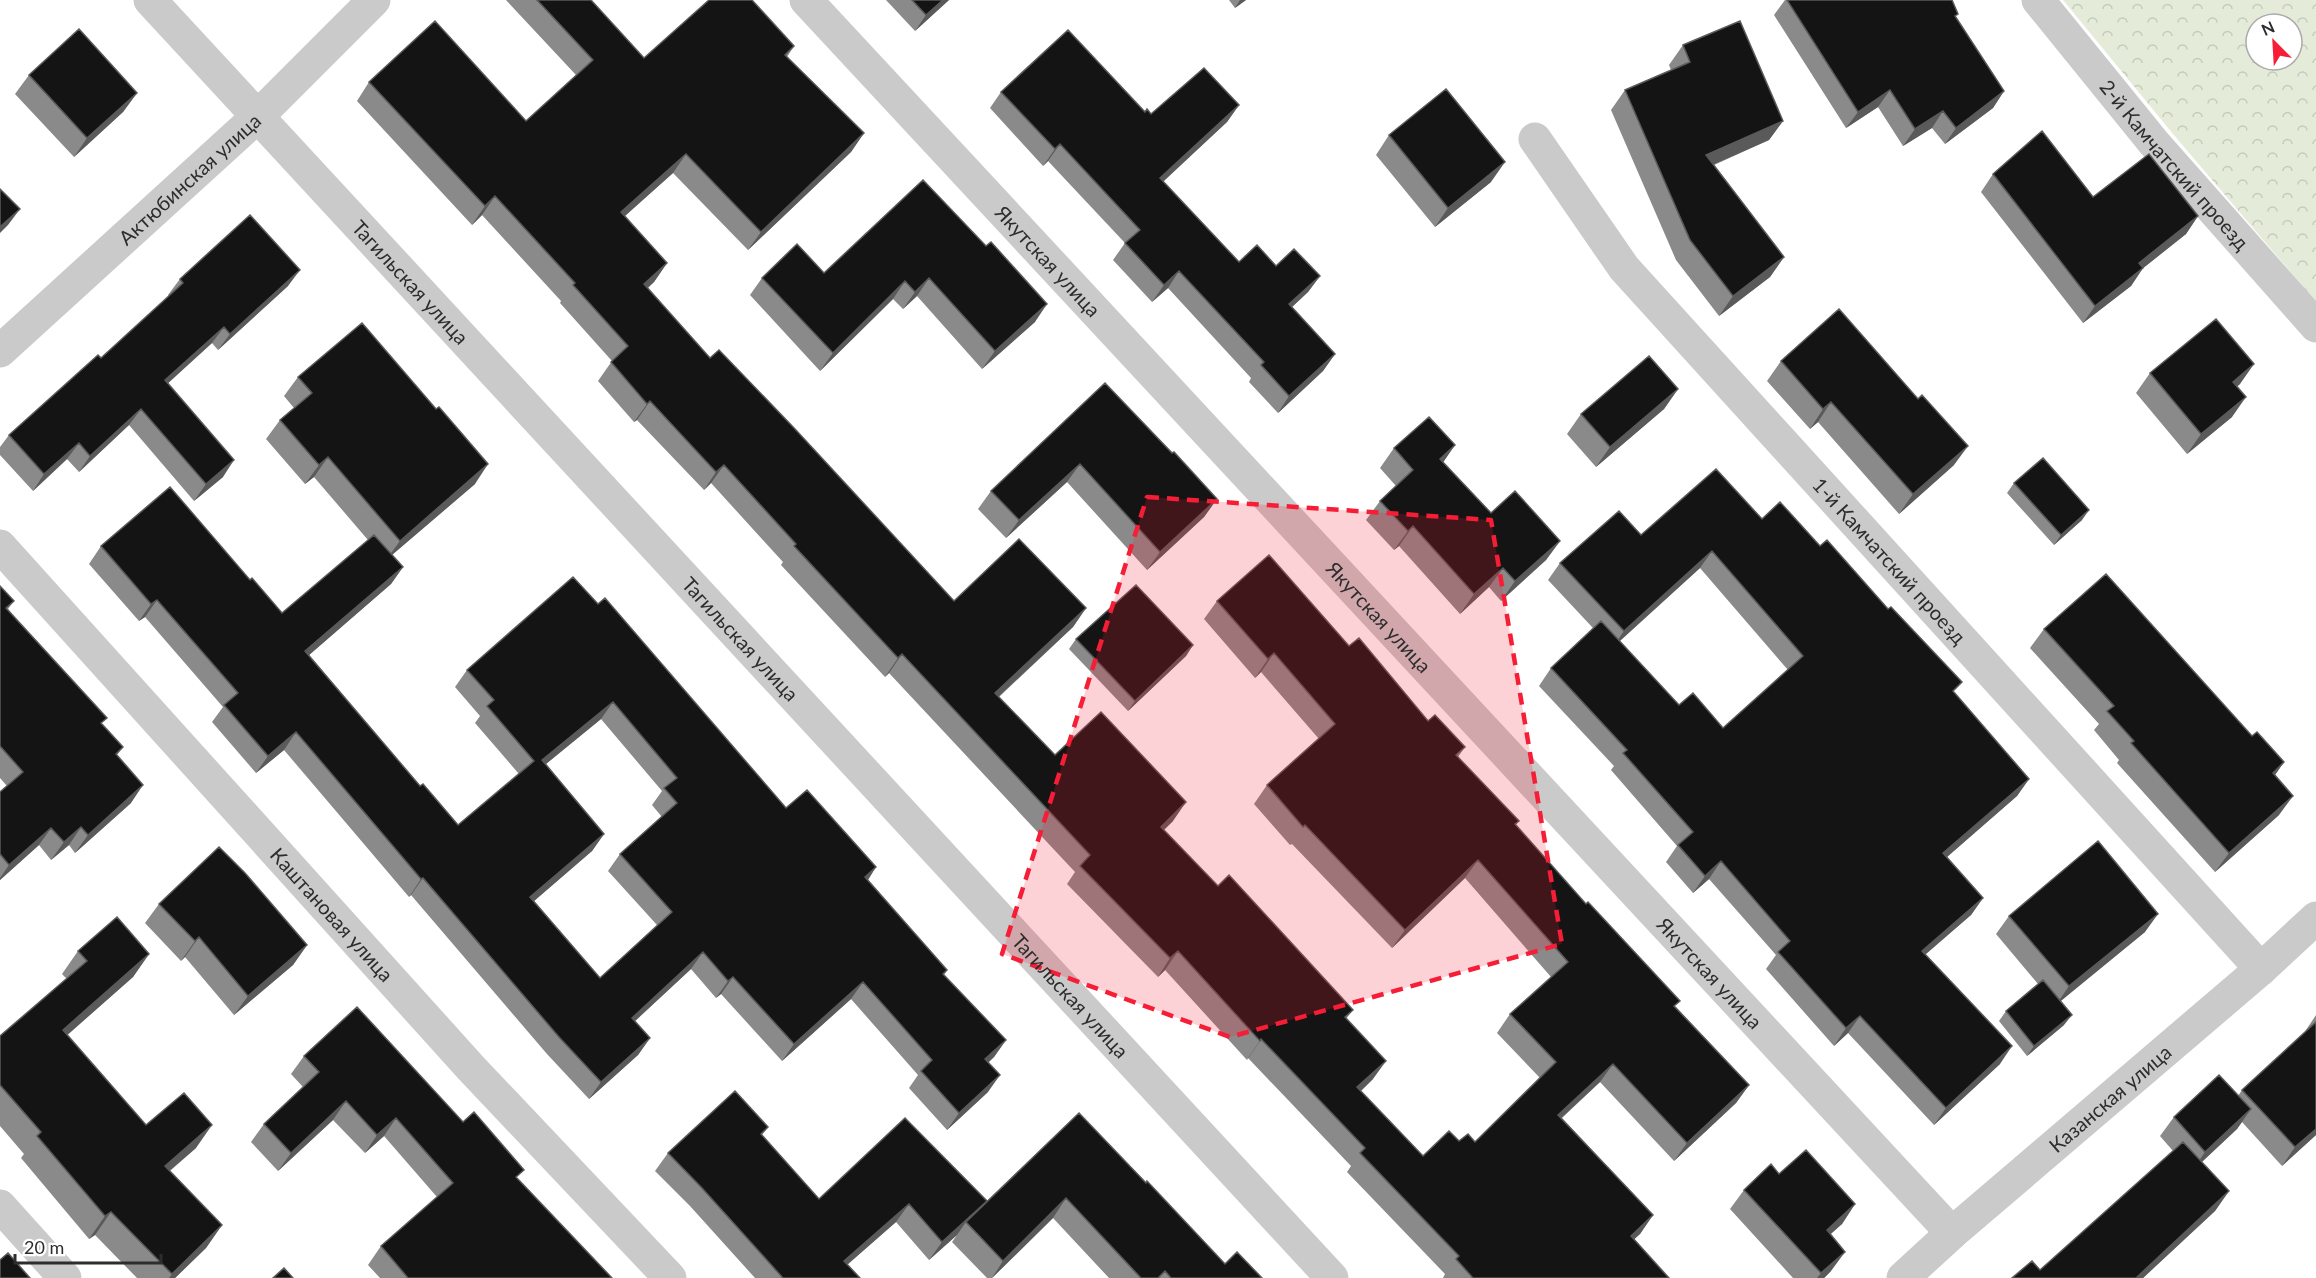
<svg xmlns="http://www.w3.org/2000/svg" width="2316" height="1278" font-family="Lato,sans-serif">
<style>
.forest{fill:url(#forest-crowns);fill-rule:evenodd}
.lines{fill:none;stroke-linecap:round;stroke-linejoin:round}
.minor{stroke:#cacaca;stroke-width:33}
.wall{fill:#8a8a8a;fill-rule:evenodd}
.shaded-wall{fill:#5a5a5a}
.building{fill:#141414;stroke:#5a5a5a;stroke-width:1.5;fill-rule:evenodd}
.marked{fill:#f51e36;fill-opacity:0.2;stroke:#f51e36;stroke-width:4.5;stroke-dasharray:12 8;stroke-linejoin:round}
.labels{text-anchor:middle;dominant-baseline:central;stroke-width:6;stroke-linejoin:round;paint-order:stroke}
.street-label{font-size:20px;fill:#2d2d2d;stroke:#fff}
</style>
<defs>
<pattern id="forest-crowns" width="20" height="18" patternUnits="userSpaceOnUse" patternTransform="scale(1.5)"><rect width="20" height="18" fill="#e4ecd9"/><path d="M2 6a3 3 0 1 1 6 0M12 15a3 3 0 1 1 6 0" fill="none" stroke="#c4cbbb"/></pattern>
</defs>
<rect width="100%" height="100%" fill="#fff"/>
<path class="forest" d="M2063,0H2316V302L2173,134ZM2256,24H2292V60H2256Z"/>
<g class="lines">
<g class="minor">
<path id="s1" d="M150,0L1332,1278"/>
<path id="s2" d="M806,0L1952,1233"/>
<path id="s3" d="M2038,0L2154,143L2316,326"/>
<path id="s4" d="M1535,139L1624,268L2261,969"/>
<path id="s5" d="M0,351L257,117L374,0"/>
<path id="s6" d="M0,546L471,1068L670,1278"/>
<path d="M0,1206L65,1278"/>
<path id="s7" d="M1903,1278L1952,1233L2261,969L2316,918"/>
</g>
</g>
<path class="wall" d="M506,0H591L644,58L794,46L787,57L864,133L851,152L748,250L673,173L625,216L667,263L654,282L648,288L710,358L954,601L1086,608L1073,627L999,697L1055,755L1173,821L1164,830L1218,886L1353,1010L1346,1019L1373,1079L1361,1091L1423,1156L1459,1141L1475,1142L1540,1078L1497,1033L1510,1014L1551,977L1465,878L1392,948L1292,844L1290,845L1254,804L1267,785L1319,739L1261,672L1255,678L1204,619L1217,601L1349,646L1428,721L1465,747L1458,757L1519,821L1516,825L1676,1007L1749,1085L1736,1103L1674,1161L1600,1082L1562,1118L1653,1215L1640,1234L1634,1239L1669,1278H1443L1445,1274L1347,1172L1351,1166L1248,1058L1247,1060L1165,970L1158,977L1067,884L1075,872L889,673L885,677L781,565L783,562L711,483L704,490L637,420L634,422L598,381L612,361L560,303L561,301L482,215L472,225L357,101L369,82L526,121L576,75Z
M886,0H949L915,31Z
M1229,0H1246L1235,8Z
M1785,0H1952L1956,17L2004,91L1993,108L1945,144L1932,128L1903,146L1878,107L1846,128L1774,15Z
M1683,45L1783,121L1769,140L1714,165L1784,257L1770,277L1719,316L1676,260L1611,110L1625,90L1671,70L1669,65Z
M29,75L137,93L123,112L74,157L15,94Z
M1001,92L1145,112L1151,114L1239,105L1227,122L1163,181L1239,262L1276,266L1320,276L1308,292L1292,307L1335,354L1323,371L1278,413L1249,382L1251,378L1168,288L1152,302L1113,260L1125,243L1048,161L1043,166L990,108Z
M1389,135L1491,182L1435,227L1376,155Z
M1993,174L2093,197L2198,216L2186,234L2143,268L2131,286L2083,323L1981,192Z
M923,180L1035,322L982,369L917,296L903,309L893,299L820,371L750,295L762,278L824,273Z
M180,279L288,286L218,350L212,343L168,383L223,477L194,501L129,425L79,472L67,459L33,491L0,455V447L9,435L101,358L169,296L168,295Z
M1781,361L1918,399L1954,465L1899,514L1818,422L1810,429L1767,381Z
M2150,373L2240,384L2237,386L2232,417L2187,454L2136,393Z
M298,377L475,484L392,555L403,567L391,584L309,655L420,786L458,825L519,774L475,723L480,716L455,687L467,670L573,577L786,808L868,880L947,970L944,975L1006,1040L994,1057L988,1063V1092L947,1130L909,1088L918,1075L851,999L782,1061L721,994L716,998L691,969L635,1021L650,1038L638,1055L589,1099L547,1054L411,895L409,897L284,750L256,773L212,722L223,707L145,617L139,621L89,564L101,546L250,580L282,613L368,540L314,477L305,484L266,439L280,420L294,408L284,396ZM601,719L662,791L652,805L662,817L620,854L608,871L657,925L600,978L534,901L592,851L604,834L546,764Z
M1105,383L1217,499L1204,517L1147,570L1067,482L1006,538L978,509L991,491Z
M1678,389L1664,409L1596,467L1567,434L1581,414Z
M1455,445L1443,462L1491,513L1560,541L1546,560L1501,601L1489,587L1460,614L1399,546L1394,550L1366,520L1380,501L1396,486L1380,468L1394,448Z
M2014,483L2082,520L2054,545L2007,493Z
M1762,519L1954,693L2029,779L2017,796L1947,857L1983,898L1971,915L1925,954L2000,1064L1934,1125L1848,1033L1834,1046L1766,969L1776,955L1709,879L1693,893L1666,862L1677,846L1611,770L1614,766L1539,686L1551,668L1593,628L1548,580L1560,563L1641,535ZM1700,568L1788,670L1723,728L1679,705L1620,641Z
M0,586L14,601L8,609L102,724L123,747L117,755L131,803L75,853L69,845L51,860L39,845L0,880V792L7,786L0,778Z
M2044,629L2252,736L2284,762L2275,775L2279,815L2215,872L2117,763L2119,760L2094,730L2099,724L2030,648Z
M1076,639L1193,645L1186,656L1128,711L1069,649Z
M159,904L307,945L293,965L234,1015L185,957L181,961L145,923Z
M2009,916L2145,932L2060,1001L2064,1025L2027,1056L1999,1021L2006,1011L2038,984L1996,934Z
M78,951L149,954L133,977L67,1035L146,1125L196,1148L170,1171L222,1225L206,1248L175,1278H137L95,1235L89,1239L21,1158L24,1154L0,1126V1036L67,979L62,974Z
M2316,1015V1135L2282,1166L2242,1122L2237,1129L2202,1162L2229,1191L2215,1211L2143,1278H2012L2040,1270L2173,1151L2160,1136L2174,1117L2238,1096L2242,1090L2304,1033Z
M304,1056L463,1122L612,1278H380L368,1265L381,1246L437,1197L384,1136L365,1153L333,1120L278,1171L251,1142L264,1124L303,1087L291,1074Z
M1079,1113L1225,1264L1262,1278H1109L1053,1218L992,1278H987L952,1242L957,1235L929,1260L896,1222L847,1265L860,1278H755L690,1206L655,1171L668,1153L768,1127L762,1135L819,1199L987,1201Z
M1779,1174L1855,1204L1842,1224L1830,1234L1831,1271L1824,1278H1793L1730,1209L1744,1190Z"/>
<path class="shaded-wall" d="M943,0H949L915,31L926,15Z
M1240,0H1246L1235,8Z
M1890,90L1878,107L1846,128L1858,112Z
M2004,91L1993,108L1945,144L1956,128Z
M137,93L123,112L74,157L87,138Z
M1239,105L1227,122L1149,195L1160,178Z
M1943,111L1932,128L1903,146L1915,129Z
M1783,121L1769,140L1692,174L1706,155Z
M864,133L851,152L748,250L761,232Z
M1060,144L1048,161L1043,166L1055,149Z
M686,154L673,173L608,231L621,212Z
M1505,162L1491,182L1435,227L1448,208Z
M495,196L482,215L472,225L485,206Z
M20,209L8,225L0,233V227Z
M2198,216L2186,234L2127,281L2139,263Z
M1784,257L1770,277L1719,316L1733,296Z
M667,263L654,282L631,302L644,284Z
M2143,268L2131,286L2083,323L2095,306Z
M300,270L288,286L218,350L230,334Z
M1179,271L1168,288L1152,302L1164,285Z
M1320,276L1308,292L1277,321L1289,304Z
M929,278L917,296L903,309L915,292Z
M905,281L893,299L820,371L833,353Z
M1047,304L1035,322L982,369L995,351Z
M224,327L212,343L154,396L165,380Z
M1335,354L1323,371L1278,413L1289,396Z
M2254,364L2240,384L2220,401L2233,382Z
M1678,389L1664,409L1596,467L1610,447Z
M2246,397L2232,417L2187,454L2201,434Z
M650,401L637,420L634,422L647,404Z
M1831,402L1818,422L1810,429L1823,409Z
M141,409L129,425L79,472L90,456Z
M79,443L67,459L33,491L44,474Z
M1455,445L1442,464L1440,459Z
M1968,446L1954,465L1899,514L1913,494Z
M328,457L314,477L305,484L319,465Z
M234,460L223,477L194,501L206,484Z
M488,464L475,484L386,560L400,541Z
M1080,464L1067,482L1006,538L1019,520Z
M724,465L711,483L704,490L716,472Z
M1217,499L1204,517L1147,570L1160,552Z
M2089,510L2082,520L2054,545L2061,535Z
M1413,526L1399,546L1394,550L1408,531Z
M1560,541L1546,560L1501,601L1515,581Z
M1712,551L1700,568L1612,648L1624,631Z
M403,567L391,584L293,669L305,651Z
M1503,568L1489,587L1460,614L1474,594Z
M157,600L145,617L139,621L151,604Z
M1086,608L1073,627L982,712L995,693Z
M1193,645L1186,656L1128,711L1135,701Z
M1274,653L1261,672L1255,678L1268,659Z
M902,654L889,673L885,677L898,658Z
M613,702L601,719L530,777L542,760Z
M296,732L284,750L256,773L268,756Z
M2284,762L2270,782L2273,773Z
M2029,779L2017,796L1932,870L1943,853Z
M143,785L131,803L75,853L88,835Z
M2293,796L2279,815L2215,872L2229,853Z
M1186,802L1173,821L1148,845L1161,827Z
M81,827L69,845L51,860L64,842Z
M51,828L39,845L0,880V878L9,865Z
M604,834L592,851L519,914L530,897Z
M1478,860L1465,878L1392,948L1405,930Z
M1721,861L1709,879L1693,893L1705,876Z
M876,867L865,885V877Z
M423,878L411,895L409,897L421,879Z
M1983,898L1971,915L1910,968L1922,951Z
M2158,914L2145,932L2056,1005L2069,986Z
M199,937L185,957L181,961L195,941Z
M307,945L293,965L234,1015L248,996Z
M1178,951L1165,970L1158,977L1170,958Z
M703,952L691,969L620,1035L632,1018Z
M149,954L133,977L47,1053L63,1030Z
M733,977L721,994L716,998L728,981Z
M863,982L851,999L782,1061L794,1044Z
M2072,1015L2064,1025L2027,1056L2034,1046Z
M1860,1016L1848,1033L1834,1046L1846,1028Z
M650,1038L638,1055L589,1099L601,1082Z
M1261,1039L1248,1058L1247,1060L1260,1041Z
M1006,1040L994,1057L973,1076L985,1059Z
M2012,1046L2000,1064L1934,1125L1946,1108Z
M1386,1061L1373,1079L1345,1106L1357,1087Z
M1613,1064L1600,1082L1545,1133L1558,1115Z
M1000,1075L988,1092L947,1130L959,1113Z
M1749,1085L1736,1103L1674,1161L1687,1143Z
M346,1101L333,1120L278,1171L291,1153Z
M2251,1109L2237,1129L2192,1171L2205,1152Z
M396,1118L384,1136L365,1153L377,1135Z
M212,1125L196,1148L149,1188L165,1166Z
M2316,1129V1135L2282,1166L2295,1147Z
M2229,1191L2215,1211L2143,1278H2136Z
M1066,1198L1053,1218L992,1278L1003,1261Z
M987,1201L966,1222L957,1235L929,1260L942,1242Z
M909,1204L896,1222L832,1278L844,1261Z
M1855,1204L1842,1224L1813,1250L1827,1230Z
M111,1212L95,1235L89,1239L105,1216Z
M1653,1215L1640,1234L1618,1254L1631,1236Z
M222,1225L206,1248L175,1278H169L172,1274Z
M1845,1252L1831,1271L1824,1278H1817L1821,1273Z"/>
<path class="building" d="M537,0H591L644,58L709,0H752L794,46L785,55L864,133L761,232L686,154L621,212L667,263L644,284L710,358L719,350L795,429L954,601L1019,539L1086,608L995,693L1055,755L1101,712L1186,802L1161,827L1218,886L1229,875L1353,1010L1345,1017L1386,1061L1357,1087L1423,1156L1449,1131L1459,1141L1468,1134L1475,1142L1556,1062L1510,1014L1568,962L1478,860L1405,930L1305,825L1303,827L1267,785L1335,724L1274,653L1268,659L1217,601L1269,555L1349,646L1359,638L1428,721L1435,715L1465,747L1456,755L1519,821L1515,824L1586,904L1588,902L1680,1001L1674,1006L1749,1085L1687,1143L1613,1064L1558,1115L1653,1215L1631,1236L1669,1278H1473L1456,1259L1459,1256L1360,1153L1365,1148L1261,1039L1260,1041L1178,951L1170,958L1080,866L1090,855L902,654L898,658L794,546L796,544L724,465L716,472L650,401L647,404L611,362L628,346L573,285L575,283L495,196L485,206L369,82L435,21L526,121L593,60Z
M912,0H943L926,15Z
M1787,0H1952L1958,14L1955,16L2004,91L1956,128L1943,111L1915,129L1890,90L1858,112Z
M1740,21L1783,121L1706,155L1784,257L1733,296L1690,240L1625,90L1690,62L1683,45Z
M79,29L137,93L87,138L29,75Z
M1068,30L1145,112L1147,109L1151,114L1204,68L1239,105L1160,178L1239,262L1257,245L1276,266L1294,249L1320,276L1289,304L1335,354L1289,396L1261,365L1264,362L1179,271L1164,285L1125,243L1140,230L1060,144L1055,149L1001,92Z
M1446,89L1505,162L1448,208L1389,135Z
M2042,131L2093,197L2149,154L2198,216L2139,263L2143,268L2095,306L1993,174Z
M923,180L986,246L991,242L1047,304L995,351L929,278L915,292L905,281L833,353L762,278L797,244L824,273Z
M0,189L20,209L0,227Z
M250,215L300,270L230,334L224,327L165,380L234,460L206,484L141,409L90,456L79,443L44,474L9,435L98,355L101,358L183,283L180,279Z
M1839,309L1918,399L1922,395L1968,446L1913,494L1831,402L1823,409L1781,361Z
M2216,319L2254,364L2233,382L2246,397L2201,434L2150,373Z
M362,323L436,409L439,407L488,464L400,541L328,457L319,465L280,420L312,393L298,377Z
M1649,356L1678,389L1610,447L1581,414Z
M1105,383L1172,453L1174,452L1217,499L1160,552L1080,464L1019,520L991,491Z
M1429,417L1455,445L1440,459L1491,513L1515,491L1560,541L1515,581L1503,568L1474,594L1413,526L1408,531L1380,501L1413,470L1394,448Z
M2043,458L2089,510L2061,535L2014,483Z
M1716,469L1762,519L1780,502L1820,546L1827,540L1888,609L1891,607L1962,682L1953,691L2029,779L1943,853L1983,898L1922,951L2012,1046L1946,1108L1860,1016L1846,1028L1778,952L1790,941L1721,861L1705,876L1678,845L1693,832L1623,753L1627,750L1551,668L1601,621L1679,705L1693,693L1723,728L1803,656L1712,551L1624,631L1560,563L1619,511L1641,535Z
M170,487L250,580L252,578L282,613L374,535L403,567L305,651L420,786L423,784L458,825L534,761L487,706L494,700L467,670L573,577L598,604L605,598L786,808L807,790L876,867L865,877L947,970L943,974L1006,1040L985,1059L1000,1075L959,1113L921,1071L932,1060L863,982L794,1044L733,977L728,981L703,952L632,1018L650,1038L601,1082L559,1037L423,878L421,879L296,732L268,756L224,705L238,693L157,600L151,604L101,546ZM613,702L677,778L664,788L677,803L620,854L672,912L600,978L530,897L604,834L542,760Z
M2106,574L2252,736L2257,732L2284,762L2273,773L2293,796L2229,853L2131,743L2134,741L2107,711L2114,706L2044,629Z
M1136,585L1193,645L1135,701L1076,639Z
M0,586L14,601L6,608L107,718L101,723L123,747L116,754L143,785L88,835L81,827L64,842L51,828L9,865L0,854V792L23,772L0,746Z
M2098,841L2158,914L2069,986L2009,916Z
M219,847L245,873L307,945L248,996L199,937L195,941L159,904Z
M117,917L149,954L63,1030L146,1125L184,1093L212,1125L165,1166L222,1225L172,1274L111,1212L105,1216L37,1136L41,1132L0,1085V1036L87,961L78,951Z
M2043,980L2072,1015L2034,1046L2006,1011Z
M357,1007L463,1122L474,1112L524,1170L516,1177L612,1278H408L381,1246L453,1183L396,1118L377,1135L346,1101L291,1153L264,1124L319,1072L304,1056Z
M2316,1022V1129L2295,1147L2242,1090Z
M2219,1075L2251,1109L2205,1152L2174,1117Z
M735,1091L768,1127L761,1134L819,1199L905,1118L987,1201L942,1242L909,1204L844,1261L860,1278H783L702,1188L668,1153Z
M1079,1113L1146,1183L1147,1181L1225,1264L1237,1252L1262,1278H1171L1165,1271L1158,1278H1141L1066,1198L1003,1261L966,1222Z
M2183,1142L2229,1191L2136,1278H2012L2032,1261L2040,1270Z
M1806,1150L1855,1204L1827,1230L1845,1252L1821,1273L1744,1190L1771,1164L1779,1174Z
M8,1253L30,1278H0V1260Z
M284,1268L293,1278H273Z"/>
<path class="marked" d="M1147,497L1491,520L1562,944L1230,1037L1002,954Z"/>
<g class="labels">
<g class="street-label">
<text stroke="none"><textPath href="#s3" startOffset="214">2-й Камчатский проезд</textPath></text>
<text stroke="none"><textPath href="#s5" startOffset="256">Актюбинская улица</textPath></text>
<text stroke="none"><textPath href="#s2" startOffset="356">Якутская улица</textPath></text>
<text stroke="none"><textPath href="#s1" startOffset="384">Тагильская улица</textPath></text>
<text stroke="none"><textPath href="#s4" startOffset="552">1-й Камчатский проезд</textPath></text>
<text stroke="none"><textPath href="#s2" startOffset="842">Якутская улица</textPath></text>
<text stroke="none"><textPath href="#s1" startOffset="870">Тагильская улица</textPath></text>
<text stroke="none"><textPath href="#s6" startOffset="496">Каштановая улица</textPath></text>
<text stroke="none"><textPath href="#s2" startOffset="1328">Якутская улица</textPath></text>
<text stroke="none"><textPath href="#s1" startOffset="1356">Тагильская улица</textPath></text>
<text stroke="none"><textPath href="#s7" startOffset="274">Казанская улица</textPath></text>
</g>
</g>
<g transform="translate(2274 42) rotate(336)"><circle r="28" fill="#ffffff" stroke="#ababab" stroke-width="1.5"/>
<path d="M0-4.5L10 22L0 15L-10 22Z" fill="#f51e36"/>
<text y="-9" font-size="16" font-weight="bold" text-anchor="middle" fill="#2d2d2d">N</text>
</g>
<path d="M15 1254v9h146v-9" fill="none" stroke="#2d2d2d" stroke-width="3"/>
<text x="24" y="1254" font-size="18" fill="#2d2d2d" stroke="#ffffff" stroke-width="4.5" paint-order="stroke">20 m</text>
</svg>
